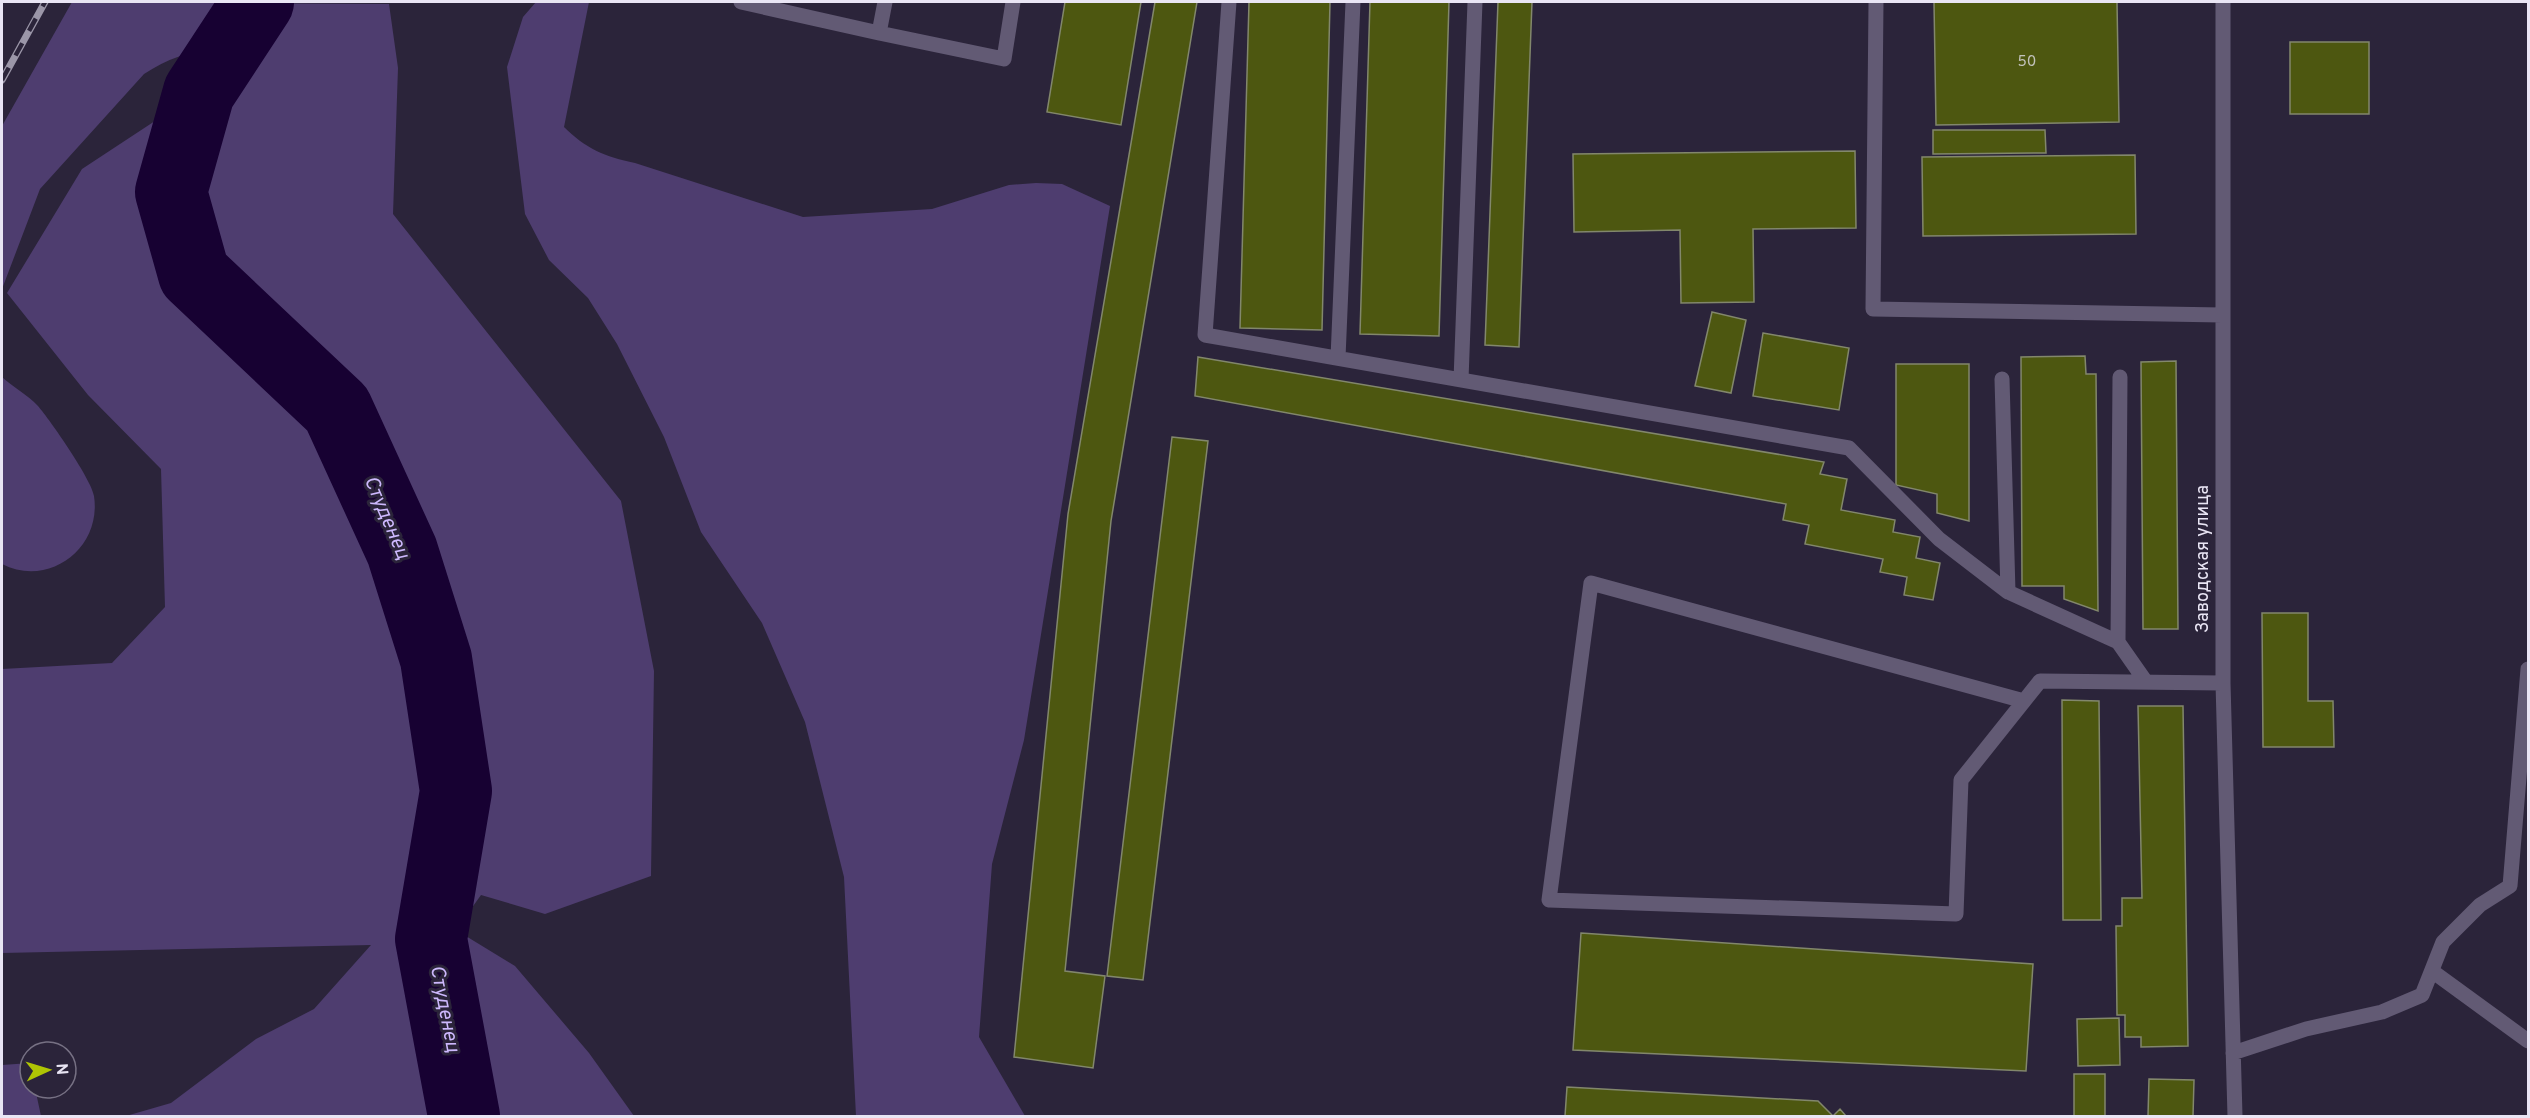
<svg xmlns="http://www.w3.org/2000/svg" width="2530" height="1118" font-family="Overpass,sans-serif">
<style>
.green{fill:#4e3d6f}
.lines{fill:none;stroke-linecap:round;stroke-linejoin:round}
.river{stroke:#170132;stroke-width:72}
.building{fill:#4d5710;stroke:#82876c;stroke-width:1.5}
.minor{stroke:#625a74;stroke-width:15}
.rail-casing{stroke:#9b96a8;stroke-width:7}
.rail{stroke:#2b243a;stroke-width:4.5;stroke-dasharray:14;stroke-linecap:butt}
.labels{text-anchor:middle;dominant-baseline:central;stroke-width:6;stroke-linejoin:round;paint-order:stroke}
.number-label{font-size:15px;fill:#c2c2bb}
.street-label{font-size:18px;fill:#e9e5f4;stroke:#2b243a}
.water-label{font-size:20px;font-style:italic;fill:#cdb8fd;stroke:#2b243a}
</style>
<rect width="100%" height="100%" fill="#2b243a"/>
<path class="green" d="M72,2L389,4L398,68L393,214L621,501L654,671L651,876L545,914L481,895L456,930L515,966L589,1053L634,1116H126L171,1103L256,1039L314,1009L371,945L2,953V669L112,663L165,607L161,469L88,395L7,293L82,169L199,92L224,51C193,49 170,57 144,74L40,189L2,289V126Z
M536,2H589L564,127C585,148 605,157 635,163L803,217L932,209L1009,185L1036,183L1062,184L1110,206L1024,740L992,864L979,1037L1025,1116H856L844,877L805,722L762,623L701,532L664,437L617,344L588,298L549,260L525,214L507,67L523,17Z
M2,377C13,387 28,395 38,406C50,420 92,480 94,496C102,549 48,588 2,564Z
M30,1063V1088H35L41,1116H2V1065Z"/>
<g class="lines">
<path class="river" d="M258,2L199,92L171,192L194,274L337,409L402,551L436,659L456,791L431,939L464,1116"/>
</g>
<path class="building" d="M1065,2H1141L1121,125L1047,112Z
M1155,2H1197L1111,521L1065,971L1105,976L1093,1068L1014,1057L1068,514Z
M1249,2H1330L1322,330L1240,328Z
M1370,2H1449L1439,336L1360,334Z
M1498,2H1532L1519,347L1485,345Z
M1934,2H2117L2119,122L1936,125Z
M2290,42H2369V114H2290Z
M1933,130H2045L2046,153L1933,154Z
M1855,151L1856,228L1753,229L1754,302L1681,303L1680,230L1574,232L1573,154Z
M2135,155L2136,234L1923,236L1922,157Z
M1712,312L1746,320L1731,393L1695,386Z
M1763,333L1849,348L1839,410L1753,396Z
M2085,356L2086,374H2096L2098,611L2064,599V586H2022L2021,357Z
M1198,357L1824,462L1820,474L1847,479L1841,510L1895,520L1893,532L1920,537L1916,558L1940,563L1933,600L1904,595L1907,577L1880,572L1883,559L1805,544L1809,525L1783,520L1786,504L1195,396Z
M2176,361L2178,629H2143L2141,362Z
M1896,364H1969V521L1937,513V494L1896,485Z
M1172,437L1208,441L1143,980L1107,976Z
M2262,613H2308V701H2333L2334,747H2263Z
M2062,700L2099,701L2101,920H2063Z
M2138,706H2183L2188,1046L2141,1047V1037H2125V1015H2117L2116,926H2122V898H2142Z
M1581,933L2033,964L2026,1071L1573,1050Z
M2119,1018L2120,1065L2078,1066L2077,1019Z
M2074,1074H2105V1116H2074Z
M2149,1079L2194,1080L2193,1116H2148Z
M1567,1087L1818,1101L1833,1116L1840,1109L1846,1116H1565Z"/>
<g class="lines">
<path class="minor" d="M741,2L879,33
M885,2L879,33L1004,59L1013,2
M1229,2L1205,335L1849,448L1939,539L2008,592
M1876,2L1873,309L2222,315
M2223,2V683L2235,1116
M1338,358L1353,2
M2120,377L2118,642L2146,682
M2002,379L2008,592L2118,642
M1461,380L1475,2
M2024,701L1591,583L1549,900L1956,914L1961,780L2040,681L2223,683
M2432,971L2528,1041
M2233,1053L2306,1029L2382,1012L2422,995L2443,942L2480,905L2510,886L2528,669"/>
<g class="rail-casing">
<path id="rail" d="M2,80L45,2"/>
</g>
<use href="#rail" class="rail"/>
</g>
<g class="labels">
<g class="number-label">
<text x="2027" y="62">50</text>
</g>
<g class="street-label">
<text transform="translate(2203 559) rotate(-90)">Заводская улица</text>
</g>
<g class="water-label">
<text transform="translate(386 518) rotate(67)">Студенец</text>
<text transform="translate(444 1009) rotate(79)">Студенец</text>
</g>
</g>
<rect width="2530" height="1118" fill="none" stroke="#e9e5f4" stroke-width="6"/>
<g transform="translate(48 1070) rotate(86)"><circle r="28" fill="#2b243a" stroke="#777184" stroke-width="1.5"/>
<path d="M0-4.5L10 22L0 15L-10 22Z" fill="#afc504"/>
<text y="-9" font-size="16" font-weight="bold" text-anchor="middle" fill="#e9e5f4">N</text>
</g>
</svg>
